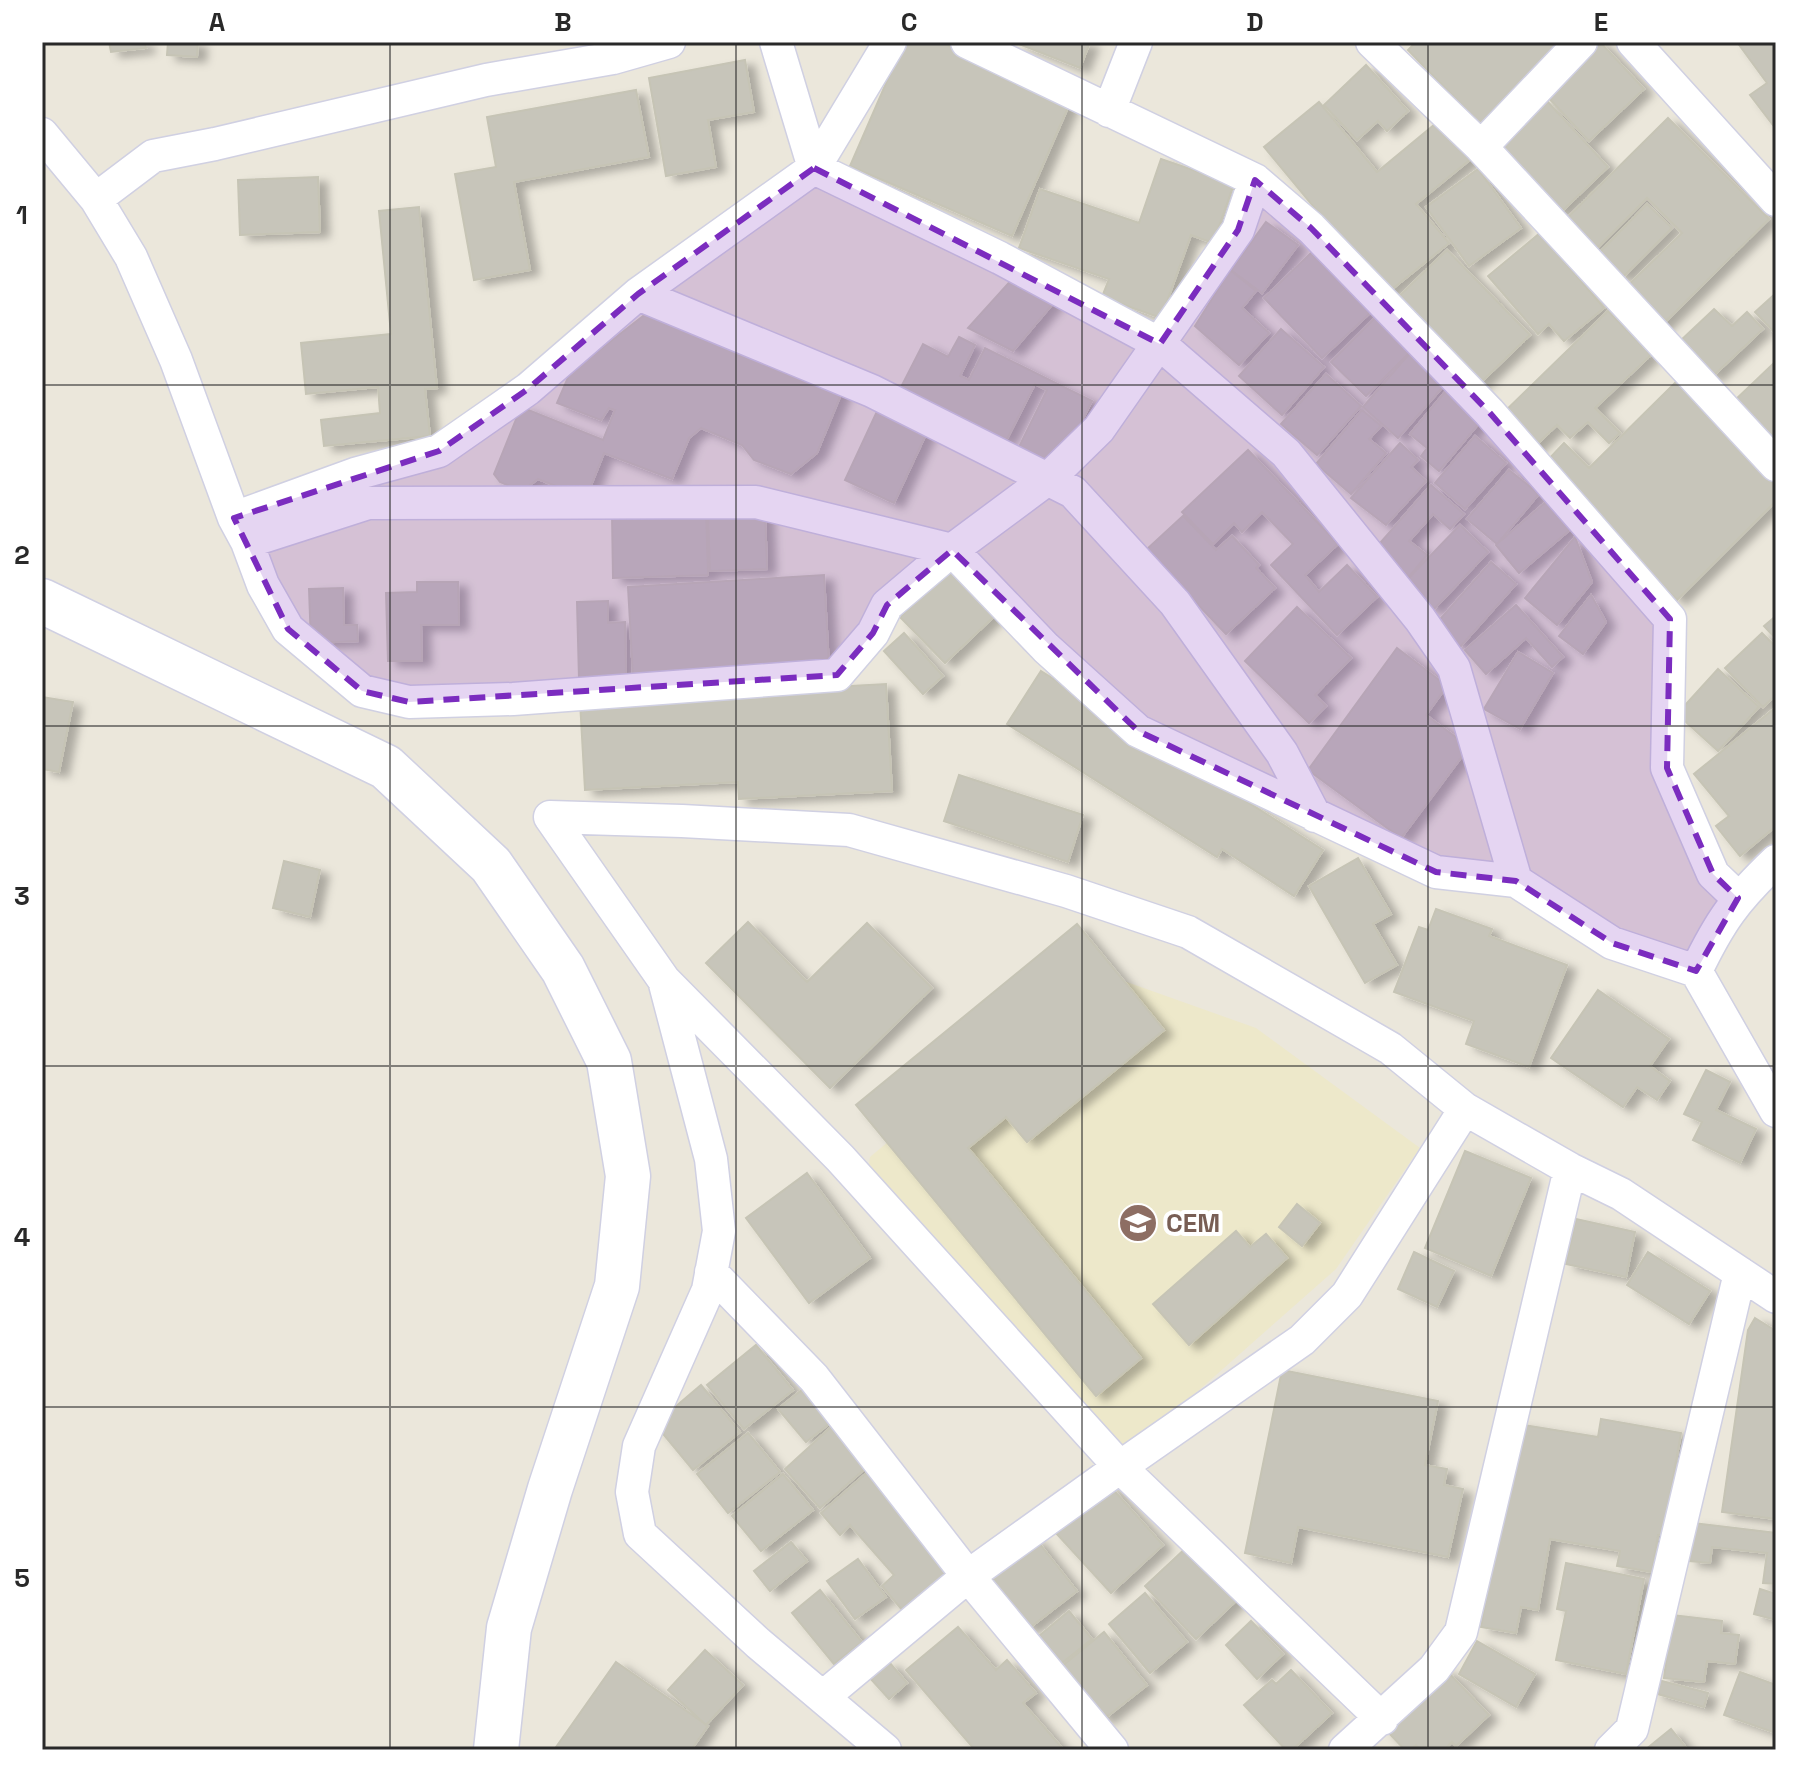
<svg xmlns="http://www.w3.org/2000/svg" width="1818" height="1792" font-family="'Space Grotesk',sans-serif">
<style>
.education{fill:#ede8ca}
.building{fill:#c7c5ba;stroke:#c6c4b5;stroke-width:2;filter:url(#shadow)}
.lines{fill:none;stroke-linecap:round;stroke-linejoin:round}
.minor-casing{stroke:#d0d0e2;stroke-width:35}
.secondary-casing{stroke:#d0d0e2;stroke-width:47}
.minor{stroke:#fff;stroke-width:32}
.secondary{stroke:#fff;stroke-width:44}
.marked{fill:#7b2cbf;fill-opacity:0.2;stroke:#7b2cbf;stroke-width:6;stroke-dasharray:16 10;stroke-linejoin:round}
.grid{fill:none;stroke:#292929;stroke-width:2;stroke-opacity:0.55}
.labels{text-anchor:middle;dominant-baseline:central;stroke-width:8;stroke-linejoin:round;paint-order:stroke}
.education-label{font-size:26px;font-weight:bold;fill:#785e54;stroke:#fff;text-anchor:start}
.neatline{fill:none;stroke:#292929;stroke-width:3}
.grid-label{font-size:26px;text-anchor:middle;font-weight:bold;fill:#292929}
</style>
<defs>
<filter id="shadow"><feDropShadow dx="9" dy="5" stdDeviation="4" flood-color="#0004"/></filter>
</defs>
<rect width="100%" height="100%" fill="#ebe7db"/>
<path class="education" d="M1093,970L1256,1028L1420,1148L1336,1269L1120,1460L867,1178L870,1157Z"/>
<path class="building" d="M109,42H145L146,48L111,52Z
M168,42H198L197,57L167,55Z
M904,42H941L1070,103L1012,236L850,166Z
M1014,42H1090L1080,68Z
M1416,42H1572L1483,127L1408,50Z
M1595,42H1600L1644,89L1589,141L1543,92Z
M1737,42H1776V129L1750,95L1767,83Z
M745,60L754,112L708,120L716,167L666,176L649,78Z
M1366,65L1408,111L1387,131L1378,121L1357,140L1324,105Z
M636,90L649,157L514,182L530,270L474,280L455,174L496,167L487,117Z
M1547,101L1608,167L1559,214L1497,147Z
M1319,102L1377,172L1440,120L1472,158L1416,204L1449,243L1386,294L1264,147Z
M1668,118L1769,219L1659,328L1622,291L1682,233L1647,198L1593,252L1563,222Z
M1161,159L1234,184L1213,243L1191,235L1161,318L1102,297L1109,279L1019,248L1040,189L1139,223Z
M1478,169L1521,228L1469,266L1426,207Z
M318,177L320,232L240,235L238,180Z
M1647,204L1672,228L1622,278L1598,254Z
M419,207L437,388L425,389L430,436L324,446L321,420L380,413L378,387L306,394L301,343L391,334L379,211Z
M1266,222L1298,245L1262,293L1231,270Z
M1540,233L1604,308L1564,341L1549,324L1538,334L1488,276Z
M1447,250L1530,335L1477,386L1394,301Z
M1312,252L1370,313L1322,358L1264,298Z
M1230,270L1256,291L1242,308L1269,333L1239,365L1195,326Z
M1015,276L1056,300L1013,351L968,328Z
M1776,293V334L1755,312Z
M1714,309L1732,326L1747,312L1763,329L1712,377L1679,342Z
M651,310L844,387L817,453L791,474L754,460L742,445L701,428L689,438L672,479L604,453L586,498L538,479L522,491L500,482L494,474L521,407L603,440L615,410L609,408L601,420L557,403L570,373Z
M1383,310L1418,344L1366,396L1331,362Z
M1608,311L1651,355L1595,408L1620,433L1609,443L1588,422L1570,438L1557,425L1531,450L1499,417Z
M1281,329L1324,367L1282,415L1239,376Z
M959,337L975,345L960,376L969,380L985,348L1092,401L1058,469L1018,449L1047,390L1035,384L1006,441L900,389L923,344L948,357Z
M1411,352L1447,382L1398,438L1363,407Z
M1776,361V448L1733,402Z
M1326,374L1361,406L1317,455L1281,424Z
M1676,382L1776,483V501L1677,600L1545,463L1564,443L1589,468Z
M1450,386L1486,415L1439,471L1421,456L1427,448L1410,434Z
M879,407L928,430L894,503L845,480Z
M1362,410L1381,426L1369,439L1386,453L1351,494L1316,464Z
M1475,436L1506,463L1465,509L1435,483Z
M1400,443L1418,460L1411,467L1426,481L1386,525L1351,498Z
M1248,450L1338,544L1305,575L1319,592L1347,565L1377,597L1337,635L1271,565L1293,544L1262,512L1242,532L1234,523L1213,544L1182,512Z
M1509,470L1539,494L1497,544L1467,519Z
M1431,485L1464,514L1450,529L1433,514L1409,541L1427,555L1407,579L1374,550Z
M1547,501L1571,529L1519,573L1496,545Z
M706,511L708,575L613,578L612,514Z
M765,511L767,569L710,571L708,513Z
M1183,516L1216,550L1232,536L1259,565L1256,568L1275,588L1226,634L1146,550Z
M1460,525L1488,552L1433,610L1404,583Z
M1575,537L1592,582L1557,625L1525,598Z
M958,562L1003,608L945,663L900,617Z
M1491,562L1516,584L1460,647L1435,625Z
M824,575L829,666L633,676L628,587Z
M417,582H458L459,625H421L422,661H388L386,593L417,592Z
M343,588L344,625H357L358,641L311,643L309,589Z
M1591,595L1606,622L1583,654L1559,636Z
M608,601V623L625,622L626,676L579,678L577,602Z
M1516,605L1563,657L1552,667L1526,638L1486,674L1465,650Z
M1297,607L1351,658L1315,695L1326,706L1309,723L1245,661Z
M1776,616V639L1764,626Z
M904,633L943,676L923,694L884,651Z
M1762,633L1776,647V695L1763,707L1725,668Z
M1397,648L1447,686L1426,715L1469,747L1401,838L1308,770Z
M1518,652L1553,673L1520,729L1484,709Z
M1718,669L1759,707L1718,751L1677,714Z
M1041,671L1323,850L1294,896L1222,849L1217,857L1007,724Z
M886,684L892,791L739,799L738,782L585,790L580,701Z
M42,697L73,702L59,772L42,769Z
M1776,707V826L1740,856L1716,826L1729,816L1694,774Z
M959,775L1083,815L1068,862L944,821Z
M1358,858L1391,914L1373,924L1397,965L1365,983L1309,886Z
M284,861L320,870L310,917L273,908Z
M1436,909L1492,929L1489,936L1567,965L1529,1067L1466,1044L1474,1021L1394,992L1419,927L1428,930Z
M748,922L807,982L867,923L932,988L830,1088L706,963Z
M1077,924L1164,1030L1027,1142L1006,1117L968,1148L1141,1358L1096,1396L856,1105Z
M1598,990L1669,1039L1650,1066L1670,1081L1657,1100L1637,1087L1623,1107L1551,1058Z
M1706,1070L1730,1082L1716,1110L1756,1129L1740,1163L1693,1140L1702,1122L1684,1114Z
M1465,1151L1531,1178L1491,1276L1425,1248Z
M807,1173L870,1258L809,1303L746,1218Z
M1297,1204L1320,1223L1302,1246L1279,1227Z
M1576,1219L1635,1232L1626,1277L1566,1264Z
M1236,1231L1250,1247L1266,1234L1287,1258L1189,1345L1153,1304Z
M1414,1252L1454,1271L1437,1307L1398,1289Z
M1648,1252L1710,1291L1689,1324L1627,1285Z
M1755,1318L1776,1331V1519L1722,1512L1748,1330Z
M756,1345L793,1390L744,1429L707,1385Z
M1282,1370L1438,1401L1425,1465L1447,1469L1444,1485L1463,1489L1448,1557L1298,1527L1291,1563L1245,1553Z
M701,1385L740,1432L693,1470L655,1424Z
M803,1389L830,1423L806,1442L778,1409Z
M1601,1419L1681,1433L1663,1535H1658L1652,1572L1617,1566L1620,1551L1550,1539L1538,1610L1521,1607L1516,1633L1481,1627L1517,1424L1598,1437Z
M831,1427L867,1467L820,1508L785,1469Z
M748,1433L780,1472L728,1513L697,1474Z
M870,1470L955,1566L903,1611L882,1586L894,1575L850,1525L840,1535L821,1513Z
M783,1474L813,1510L761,1551L732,1516Z
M1109,1485L1163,1545L1111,1593L1056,1533Z
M1693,1523L1776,1533V1584L1763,1583L1767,1553L1712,1547L1710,1563L1689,1561Z
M1035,1538L1077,1591L1028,1629L986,1576Z
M791,1542L807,1561L770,1591L754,1571Z
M1188,1546L1238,1599L1196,1639L1145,1586Z
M858,1559L886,1597L855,1619L827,1581Z
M1566,1563L1644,1579L1626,1674L1556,1660L1566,1611L1557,1609Z
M1760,1589L1776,1594V1620L1754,1614Z
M820,1590L862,1642L834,1664L792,1613Z
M1145,1593L1187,1642L1150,1673L1109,1624Z
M1069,1611L1092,1639L1057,1667L1034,1640Z
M1672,1615L1722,1621L1721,1633L1739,1635L1735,1664L1707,1661L1704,1682L1664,1678Z
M1251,1621L1283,1654L1257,1679L1226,1645Z
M958,1627L996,1670L1007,1660L1036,1693L1023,1703L1064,1750H975L906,1670Z
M1104,1632L1147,1685L1104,1719L1061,1667Z
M1477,1641L1535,1674L1516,1707L1459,1674Z
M705,1650L743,1685L706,1725L668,1690Z
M616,1662L708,1726L691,1750H554Z
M889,1662L907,1683L889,1699L870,1678Z
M1445,1669L1489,1715L1456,1746L1452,1742L1444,1750H1421L1416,1745L1410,1750H1405L1384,1728Z
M1291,1670L1332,1713L1292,1750H1286L1244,1705L1272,1680L1276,1684Z
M1740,1672L1776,1685V1733L1724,1715Z
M1658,1680L1708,1693L1704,1707L1654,1693Z
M1671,1729L1688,1750H1645Z"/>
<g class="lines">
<g class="minor-casing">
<path id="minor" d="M776,42L814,168L1000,258L1160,344L1286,453L1420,619L1454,668L1516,881
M967,42L1255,180L1311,228L1489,412L1670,619L1667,768L1713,874L1738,898
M1372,42L1481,147L1776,465
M1633,42L1776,200
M1109,111L1136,42
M42,134L96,199L131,257L176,360L234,518L247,542L263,585L288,629L362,691L409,702L513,699L837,675L873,633L887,605L952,550L1049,478L1099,429L1238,230L1255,180
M1481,147L1581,42
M96,199L153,156L215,144L486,80L613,58L669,42
M638,294L872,391L1073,492L1175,603L1282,753L1315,816
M234,518L355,474L439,451L528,389L638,294L814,168L890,42
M247,542L368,503L756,502L952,550L1046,648L1138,731L1436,872L1516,881L1612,943L1696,971L1776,1111
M550,817L682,821L849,830L1066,891L1188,932L1390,1048L1465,1109L1570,1169L1621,1194L1776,1297
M550,817L664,980L840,1158L1120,1467L1382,1719
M1696,971C1720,921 1735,900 1776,861
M665,984L711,1159L719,1231L708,1290L639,1446L632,1492L640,1534L758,1643L885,1750
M711,1272L814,1378L968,1576L1112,1750
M823,1697L968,1576L1120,1467L1302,1340L1347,1295L1465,1109
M1345,1750L1434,1669L1461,1632L1570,1169
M1611,1750L1632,1729L1740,1273"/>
</g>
<g class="secondary-casing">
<path id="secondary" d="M42,601L386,767L491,865L563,969L609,1061L628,1176L617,1286L550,1489L509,1628L496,1750"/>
</g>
<use href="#minor" class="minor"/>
<use href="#secondary" class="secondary"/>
</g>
<path class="marked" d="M814,168L1160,344L1238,230L1255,180L1311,228L1489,412L1670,619L1667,768L1713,874L1738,898L1696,971L1612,943L1516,881L1436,872L1138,731L952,550L887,605L873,633L837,675L409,702L362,691L288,629L234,518L439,451L528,389L638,294Z"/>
<path class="grid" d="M390,42V1750M736,42V1750M1082,42V1750M1428,42V1750M42,385H1776M42,726H1776M42,1066H1776M42,1407H1776"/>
<defs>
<g id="university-disc" transform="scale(2)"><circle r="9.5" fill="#8d6e63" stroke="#fff"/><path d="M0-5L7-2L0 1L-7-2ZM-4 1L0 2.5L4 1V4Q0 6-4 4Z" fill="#fff"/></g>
</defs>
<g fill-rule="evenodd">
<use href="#university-disc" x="1138" y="1223"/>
</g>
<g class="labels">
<g class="education-label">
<text x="1166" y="1223">CEM</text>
</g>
</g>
<rect width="1818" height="1792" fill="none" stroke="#ffffff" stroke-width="88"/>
<rect x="44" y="44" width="1730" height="1704" class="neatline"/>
<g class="grid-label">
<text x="217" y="31">A</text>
<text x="563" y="31">B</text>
<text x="909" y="31">C</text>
<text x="1255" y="31">D</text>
<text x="1601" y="31">E</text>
<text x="22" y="224">1</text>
<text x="22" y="564">2</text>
<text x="22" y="905">3</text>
<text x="22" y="1246">4</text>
<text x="22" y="1587">5</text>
</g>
</svg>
